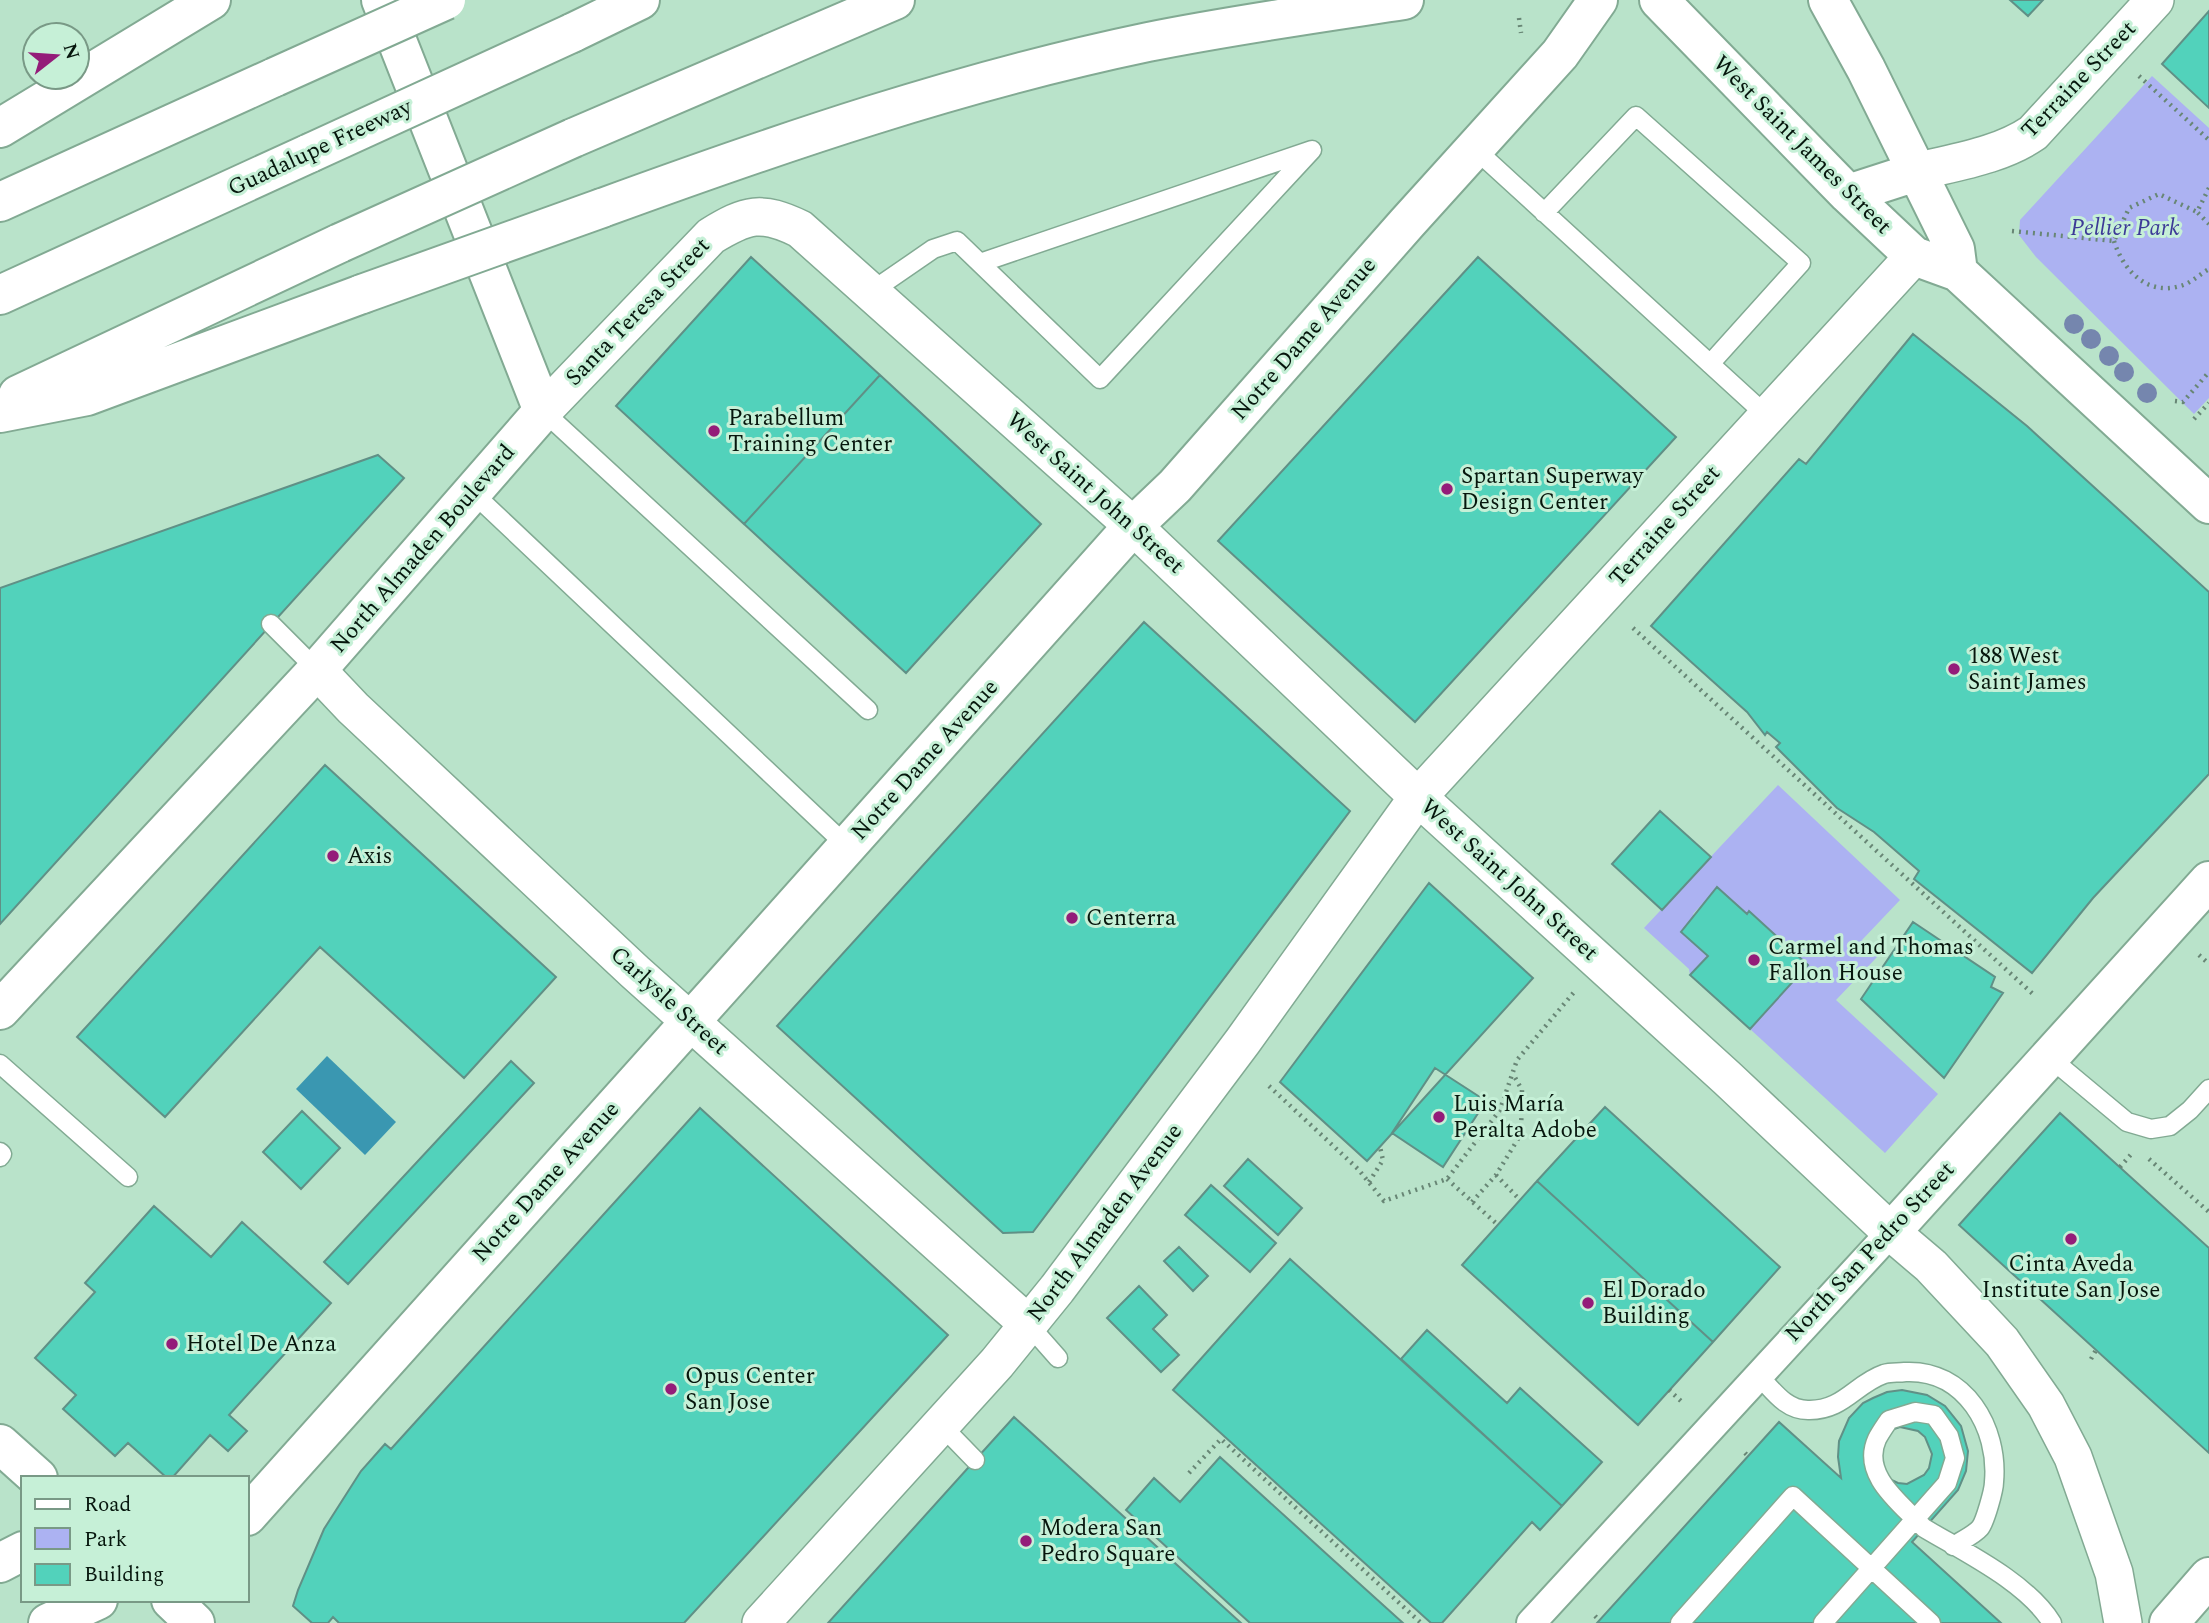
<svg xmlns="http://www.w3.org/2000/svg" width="2209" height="1623" font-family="Spectral,serif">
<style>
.green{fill:#acb2f2}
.water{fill:#3a97b1}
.building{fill:#52d2bb;stroke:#609086;stroke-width:2;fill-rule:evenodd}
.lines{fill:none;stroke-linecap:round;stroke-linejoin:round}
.service-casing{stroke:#82aa93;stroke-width:21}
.pedestrian-casing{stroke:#82aa93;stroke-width:32}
.minor-casing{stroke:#82aa93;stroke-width:40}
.tertiary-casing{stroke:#82aa93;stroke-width:42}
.secondary-casing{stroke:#82aa93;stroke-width:42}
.primary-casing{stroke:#82aa93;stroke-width:42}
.motorway-casing{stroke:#82aa93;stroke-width:42}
.path{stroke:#688675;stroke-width:4.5;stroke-dasharray:2 5;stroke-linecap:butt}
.service{stroke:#fff;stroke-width:18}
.pedestrian{stroke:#fff;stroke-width:28}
.minor{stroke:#fff;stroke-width:37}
.tertiary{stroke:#fff;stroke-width:38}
.secondary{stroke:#fff;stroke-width:38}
.primary{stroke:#fff;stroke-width:38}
.motorway{stroke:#fff;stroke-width:38}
.motorway-bridge-casing{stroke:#82aa93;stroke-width:42;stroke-linecap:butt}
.motorway-bridge{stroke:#fff;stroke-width:38}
.tree{fill:#7586ae}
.poi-dot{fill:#941c79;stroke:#c6f0d7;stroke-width:2.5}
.labels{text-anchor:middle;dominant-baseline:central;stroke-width:6;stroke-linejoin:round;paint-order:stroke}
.street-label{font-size:23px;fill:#06160d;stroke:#c6f0d7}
.park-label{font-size:23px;font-style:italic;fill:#3d3a97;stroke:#c6f0d7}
.poi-label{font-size:23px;fill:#06160d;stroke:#c6f0d7;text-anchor:start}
</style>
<rect width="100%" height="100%" fill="#b9e3ca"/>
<path class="green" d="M2152,76L2209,128V398L2194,414L2036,257L2019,235L2020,220Z
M1778,785L1900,900L1862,940L1878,956L1836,1000L1938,1094L1885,1153L1750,1029L1807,964L1750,911L1747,914L1717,888L1693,914L1695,917L1681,931L1708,956L1690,975L1689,969L1644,928Z"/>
<path class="water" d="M327,1056L396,1122L365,1155L296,1089Z"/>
<path class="building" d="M2010,0H2043L2028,16Z
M2209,11V108L2162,64Z
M751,257L880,375L744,524L616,406Z
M1478,257L1676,437L1415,722L1218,541Z
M1913,334L2027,426L2209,592V774L2093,898L2032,973L1914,879L1919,871L1874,832L1837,808L1776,747L1780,743L1767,732L1765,735L1747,712L1651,626L1799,459L1806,464Z
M880,375L1041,524L906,673L744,524Z
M378,455L404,478L0,924V588Z
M1144,622L1350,811L1033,1232L1003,1233L777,1026Z
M325,765L556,977L464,1078L320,947L165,1117L77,1037Z
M1660,811L1711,857L1662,910L1612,864Z
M1429,883L1533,978L1367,1161L1280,1082Z
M1717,887L1747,914L1749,911L1808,965L1750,1029L1690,975L1708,956L1681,932Z
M1913,922L1995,977L1991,987L2003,993L1944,1078L1861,999Z
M511,1061L534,1083L348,1284L324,1262Z
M1435,1068L1486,1101L1443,1167L1392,1133Z
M1605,1107L1780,1267L1713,1342L1537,1181Z
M700,1108L948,1335L684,1623H339L333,1617L328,1623H312L293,1606L298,1590L324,1529L361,1471L385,1444L391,1449Z
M302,1111L340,1148L301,1189L263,1152Z
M2060,1113L2209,1248V1453L1959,1225Z
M1248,1159L1302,1208L1278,1235L1224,1186Z
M1537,1181L1713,1342L1638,1425L1462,1265Z
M1211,1185L1276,1243L1250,1272L1185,1215Z
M154,1206L211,1257L242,1222L331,1303L229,1415L247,1431L228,1451L210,1435L172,1478H167L128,1443L115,1456L63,1409L76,1395L35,1358L95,1292L85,1283Z
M1179,1247L1208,1276L1193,1291L1164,1261Z
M1290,1259L1562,1506L1540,1530L1532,1522L1442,1623H1431L1173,1390Z
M1139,1286L1167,1315L1153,1329L1179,1355L1161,1372L1107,1318Z
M1427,1330L1507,1403L1520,1388L1602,1462L1562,1506L1401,1359Z
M1902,1390L1927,1395L1945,1406L1961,1426L1968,1451L1966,1471L1958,1490L1912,1542L2001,1623H1597L1779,1422L1841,1478L1838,1457L1839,1441L1849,1418L1863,1403L1873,1398L1887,1392ZM1900,1427L1918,1431L1925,1437L1932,1454L1929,1468L1924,1475L1907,1484L1898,1483L1885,1477L1876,1447L1891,1430Z
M1014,1417L1241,1623H828Z
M1220,1457L1331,1558L1403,1623H1250L1126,1510L1154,1478L1180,1502Z"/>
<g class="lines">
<g class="service-casing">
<path id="service" d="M1475,149L1766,415
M1544,213L1636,116L1801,263L1710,364
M872,291L933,249L957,241L1100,379L1312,150L980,263
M543,411L868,710
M473,493L848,847
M271,624L317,670
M2049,1057L2127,1122L2151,1129L2170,1126L2190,1110L2209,1089
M0,1064L128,1177
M0,1152L2,1154L0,1157
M1028,1324L1058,1358
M1758,1375C1773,1390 1785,1410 1808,1410C1843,1411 1855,1384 1884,1374C1891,1372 1898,1373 1905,1372C1965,1369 1999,1428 1994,1482C1994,1490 1985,1522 1980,1528C1974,1535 1961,1541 1953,1546
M941,1425L975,1460
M1680,1623L1793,1496L1931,1623
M1823,1623L1947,1483L1955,1458L1949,1436L1934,1415L1915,1412L1889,1420C1885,1426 1880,1433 1877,1439C1861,1474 1899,1502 1920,1524L1924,1528C1964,1552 2027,1582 2052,1623"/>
</g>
<g class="pedestrian-casing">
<path id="pedestrian" d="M1531,1623L1891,1232"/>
</g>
<g class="minor-casing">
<path id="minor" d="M1916,172C1955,162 1999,156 2033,133L2155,0
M543,411L711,236C747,214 761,210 800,229L1133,526L1418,797L1727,1078L1891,1232L1931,1266L2002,1342L2046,1405L2073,1457L2114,1573L2123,1623
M317,670L353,708L635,972L1028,1324
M761,1623L997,1363L1057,1289L1243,1041L1418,797L1914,256"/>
</g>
<g class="tertiary-casing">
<path id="tertiary" d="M1891,1232L2209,881"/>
</g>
<g class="secondary-casing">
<path id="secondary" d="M1659,0L1848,194L1914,256L1958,272L2209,504
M1828,0L1866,69L1955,249L1958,272
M1848,194L1916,172
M0,1010L317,670L543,411L381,0
M247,1516C541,1185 840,858 1133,526L1175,486L1407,223L1560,54L1598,0
M0,1563L23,1551
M48,1623L98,1600"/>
</g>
<g class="primary-casing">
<path id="primary" d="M0,1444L38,1478
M171,1600L195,1623
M2169,1623L2209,1577"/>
</g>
<g class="motorway-casing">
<path id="motorway" d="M572,33L640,0
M0,128L211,0
M573,138L895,0
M0,202L275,77
M602,208C780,143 961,81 1148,42C1232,25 1318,13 1404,0
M0,295L310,153
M18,395L340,243
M0,413L87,396L362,294"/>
</g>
<path class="path" d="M1519,18L1521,33
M2139,76L2209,140
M2209,188L2197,212L2209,224
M2012,231L2114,241L2129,208L2159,194L2197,212
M2114,241C2123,270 2147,296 2180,286C2190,284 2200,274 2209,269
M2175,401L2183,402L2209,372
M2194,419L2209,403
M1633,628L2034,995
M2199,955L2209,964
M1269,1086L1358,1169L1384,1201L1447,1179L1500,1110L1517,1060L1575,991
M2149,1159L2209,1212
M2120,1167L2133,1152
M1496,1175L1520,1200
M1447,1179L1498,1225
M1369,1182L1383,1160L1380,1147
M1472,1202L1496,1175L1521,1134L1522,1090L1513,1074
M2091,1359L2096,1350
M1669,1390L1682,1402
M1745,1453L1748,1456
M1189,1473L1221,1439L1421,1623
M1595,1616L1599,1620"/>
<use href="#service" class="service"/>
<use href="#pedestrian" class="pedestrian"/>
<use href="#minor" class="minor"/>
<use href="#tertiary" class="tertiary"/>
<use href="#secondary" class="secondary"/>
<use href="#primary" class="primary"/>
<use href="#motorway" class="motorway"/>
<g class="motorway-bridge-casing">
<path id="motorway-bridge" d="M275,77L446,0
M310,153L572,33
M340,243L573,138
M362,294L602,208"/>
</g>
<use href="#motorway-bridge" class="motorway-bridge"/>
</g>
<g class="tree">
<circle cx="2074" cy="324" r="10"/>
<circle cx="2091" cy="339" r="10"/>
<circle cx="2109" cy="356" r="10"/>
<circle cx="2124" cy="372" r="10"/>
<circle cx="2147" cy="393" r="10"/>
</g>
<g class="poi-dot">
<circle cx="714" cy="431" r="7"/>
<circle cx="1447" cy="489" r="7"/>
<circle cx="1954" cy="669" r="7"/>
<circle cx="333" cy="856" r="7"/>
<circle cx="1072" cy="918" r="7"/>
<circle cx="1754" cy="960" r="7"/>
<circle cx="1439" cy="1117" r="7"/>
<circle cx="2071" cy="1239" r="7"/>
<circle cx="1588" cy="1303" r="7"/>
<circle cx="172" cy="1344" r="7"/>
<circle cx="671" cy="1389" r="7"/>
<circle cx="1026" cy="1541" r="7"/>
</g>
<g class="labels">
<g class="street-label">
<text transform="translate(2079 80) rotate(-46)">Terraine Street</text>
<text transform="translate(1802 145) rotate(45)">West Saint James Street</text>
<text transform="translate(320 148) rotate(-25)">Guadalupe Freeway</text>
<text transform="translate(638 312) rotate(-46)">Santa Teresa Street</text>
<text transform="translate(1304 339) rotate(-49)">Notre Dame Avenue</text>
<text transform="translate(1095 493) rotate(42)">West Saint John Street</text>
<text transform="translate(1665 526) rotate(-48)">Terraine Street</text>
<text transform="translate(423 549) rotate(-49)">North Almaden Boulevard</text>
<text transform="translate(925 760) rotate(-48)">Notre Dame Avenue</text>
<text transform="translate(1509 880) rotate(42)">West Saint John Street</text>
<text transform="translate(669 1001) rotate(42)">Carlysle Street</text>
<text transform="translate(546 1182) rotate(-48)">Notre Dame Avenue</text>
<text transform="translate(1105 1223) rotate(-53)">North Almaden Avenue</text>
<text transform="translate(1870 1252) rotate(-47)">North San Pedro Street</text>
</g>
<g class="park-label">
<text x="2125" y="228">Pellier Park</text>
</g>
<g class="poi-label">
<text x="728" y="418">Parabellum<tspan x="728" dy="26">Training Center</tspan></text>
<text x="1461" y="476">Spartan Superway<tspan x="1461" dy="26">Design Center</tspan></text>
<text x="1968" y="656">188 West<tspan x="1968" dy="26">Saint James</tspan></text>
<text x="347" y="856">Axis</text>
<text x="1086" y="918">Centerra</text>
<text x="1768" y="947">Carmel and Thomas<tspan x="1768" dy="26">Fallon House</tspan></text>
<text x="1453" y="1104">Luis María<tspan x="1453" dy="26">Peralta Adobe</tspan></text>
<text x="2071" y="1264" text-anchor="middle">Cinta Aveda<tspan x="2071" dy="26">Institute San Jose</tspan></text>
<text x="1602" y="1290">El Dorado<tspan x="1602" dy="26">Building</tspan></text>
<text x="186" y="1344">Hotel De Anza</text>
<text x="685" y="1376">Opus Center<tspan x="685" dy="26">San Jose</tspan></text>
<text x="1040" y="1528">Modera San<tspan x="1040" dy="26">Pedro Square</tspan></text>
</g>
</g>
<rect x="21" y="1476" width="228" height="126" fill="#c6f0d7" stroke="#799986" stroke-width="2"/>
<rect x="35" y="1499" width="35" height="10" fill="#ffffff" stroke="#799986" stroke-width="2"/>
<text x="84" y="1511" font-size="21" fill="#06160d">Road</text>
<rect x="35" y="1528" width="35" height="21" fill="#acb2f2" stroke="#799986" stroke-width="2"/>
<text x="84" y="1546" font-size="21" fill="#06160d">Park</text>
<rect x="35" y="1564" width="35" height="21" fill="#52d2bb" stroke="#799986" stroke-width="2"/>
<text x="84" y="1581" font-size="21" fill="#06160d">Building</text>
<g transform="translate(56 56) rotate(73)"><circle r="33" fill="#c6f0d7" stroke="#799986" stroke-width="2"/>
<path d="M0-5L12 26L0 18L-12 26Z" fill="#941c79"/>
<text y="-10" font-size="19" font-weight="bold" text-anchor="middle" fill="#06160d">N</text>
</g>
</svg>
